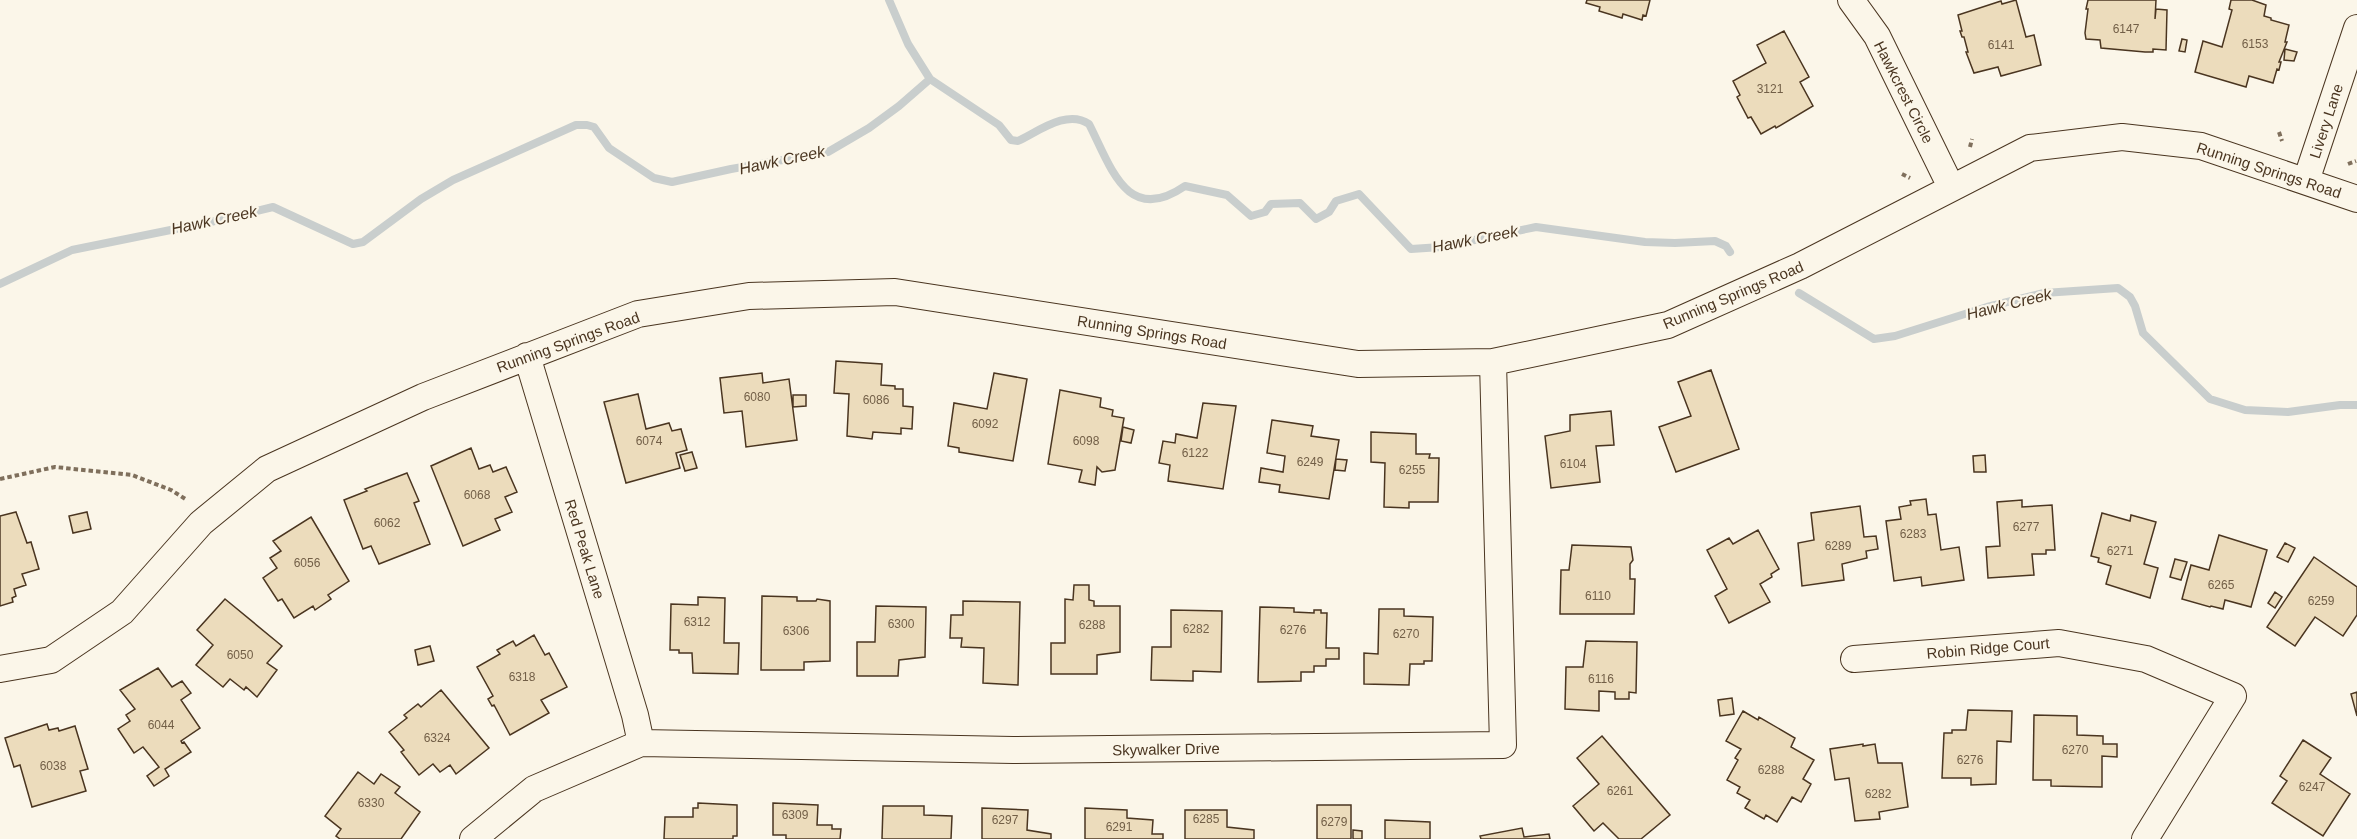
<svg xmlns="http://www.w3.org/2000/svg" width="2357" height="839" font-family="Helvetica,sans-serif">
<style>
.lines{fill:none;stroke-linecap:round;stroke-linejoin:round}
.stream{stroke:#c9cecd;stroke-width:8}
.building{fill:#ecdcbc;stroke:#4a3520;stroke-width:1.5}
.minor-casing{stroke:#4a3520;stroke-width:28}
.path{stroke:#7f6f5c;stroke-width:4;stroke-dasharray:4.5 3;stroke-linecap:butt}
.minor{stroke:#fbf6e9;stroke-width:26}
.labels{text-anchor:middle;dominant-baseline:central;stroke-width:4.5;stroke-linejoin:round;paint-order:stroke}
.number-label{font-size:12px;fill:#725f47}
.street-label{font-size:15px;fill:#4a3520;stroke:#fbf6e9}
.water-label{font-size:16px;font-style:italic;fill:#4a3520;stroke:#fbf6e9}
</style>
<rect width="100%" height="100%" fill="#fbf6e9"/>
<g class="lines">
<path class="stream" d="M889,0L908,44L930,79
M0,284L72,250L215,221L273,207L353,244L363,242L421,199L453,180L576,125H587L594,127L609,148L654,178L672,182L731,169L828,152L869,128L899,106L930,79L999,125L1011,140L1018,141C1039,131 1067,109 1089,124C1111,167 1127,226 1185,186L1227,195L1251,216L1265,212L1271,204L1300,203L1316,219L1329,212L1336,201L1359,194L1411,249L1441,247L1536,227L1645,242L1675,243L1715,241L1726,246L1730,252
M1799,293L1874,339L1895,336L1987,307L2044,293L2118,288L2130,297L2135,306L2143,333L2210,399L2245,410L2288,412L2340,405H2357"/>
</g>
<path class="building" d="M1587,0H1650L1646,16L1643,15L1642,20L1623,14L1622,18L1599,11L1600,7L1586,3Z
M2016,0L2026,37L2034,35L2041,65L2001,76L1998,67L1974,73L1966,52H1968L1964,37H1962L1960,31H1962L1958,15L2001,1L2002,4Z
M2088,0H2156L2155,19L2156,9L2167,10L2166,50L2153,49V52H2145L2101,48L2100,40L2086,39L2085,33L2088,9H2086Z
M2231,0H2252L2266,5L2264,16L2271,18V20L2289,25L2285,42H2287L2279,62H2281L2279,70L2277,69L2273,83L2249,76L2246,87L2195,72L2203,41L2222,47L2232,10L2229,9Z
M1784,31L1809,77L1800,82L1813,106L1776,128L1775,126L1761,134L1751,117L1748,118L1737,97L1740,95L1733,81L1766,63L1757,45Z
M2182,39L2187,40L2185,52L2179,51Z
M2285,49L2297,52L2294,61L2284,60Z
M836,361L882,364L881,385L895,386V389H903V406L913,407L912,429L901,428V434L873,432L872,439L847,436L849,394L834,393Z
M1711,370L1739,449L1676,472L1659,427L1691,416L1678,382Z
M762,373L763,383L789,379L797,440L746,447L742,411L724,413L720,378Z
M994,373L1027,379L1013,461L959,452V448L948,446L954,403L987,409Z
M1060,390L1101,398L1100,407L1113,410L1112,416L1124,418L1115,470L1102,472L1097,467L1095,485L1079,482L1082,470L1048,464Z
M638,394L646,429L669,423L672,431L681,429L687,450L676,453L680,468L626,483L604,402Z
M793,395H806V406L793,407Z
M1203,403L1236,406L1223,489L1168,481L1170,465L1159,463L1163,441L1175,443L1176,434L1197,438Z
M1611,411L1614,445L1596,446L1600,482L1551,488L1545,436L1570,431V415Z
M1272,420L1313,426L1311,436L1339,440L1329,499L1279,492L1280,485L1259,482L1261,468L1283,472L1285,456L1267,453Z
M1123,427L1134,430L1131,443L1121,441Z
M1371,432L1416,434V454H1430L1429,458H1439L1438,502H1409V508L1384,507L1385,463L1371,462Z
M471,448L479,469L490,465L493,472L506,467L517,492L505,497L512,512L495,519L500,530L463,546L431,466Z
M692,452L697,468L685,471L680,455Z
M1985,455L1986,472H1974L1973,456Z
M1336,459L1347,460L1345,471L1335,470Z
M407,473L419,501L414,503L430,544L379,564L371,546L363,549L344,500L367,491L365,489Z
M1926,499L1928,515L1936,514L1941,550L1959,547L1964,580L1922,586L1921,577L1894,581L1886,521L1901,519L1899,507L1911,505L1910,501Z
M2022,500V507L2052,505L2055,550H2046V554H2032L2034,575L1988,578L1986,547L2000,546L1997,502Z
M1860,506L1864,537L1876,536L1878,549L1866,551L1867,558L1842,564L1844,580L1802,586L1798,543L1814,540L1811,513Z
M16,512L27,543L31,542L39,569L22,574L26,585L14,589L16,596L12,598L13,602L0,606V516Z
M87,512L91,529L73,533L69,516Z
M2102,513L2130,521L2131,515L2156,522L2144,564L2158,568L2150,598L2106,584L2111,566L2098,562L2099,558L2091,556Z
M311,517L349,581L328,595L331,599L315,610L313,606L294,618L282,599L278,601L263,578L277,568L270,558L281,551L273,541Z
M1758,530L1779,569L1771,574L1772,577L1760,584L1770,602L1729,623L1715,596L1727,589L1707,550L1729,538L1733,544Z
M2219,535L2267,550L2251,607L2225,600L2223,609L2211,606L2210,607L2182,599L2191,565L2209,570Z
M2285,543L2295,548L2288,562L2277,557Z
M1572,545L1631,547L1633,560L1630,564V579H1635L1634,614H1560L1561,570H1569Z
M2314,557L2357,587V615L2343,636L2315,617L2295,646L2267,627Z
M2175,559L2187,562L2181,580L2170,577Z
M1074,585H1089V600L1094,601V606H1120V652L1097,655V674H1051V643H1065V599L1073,600Z
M2275,592L2282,597L2275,608L2268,603Z
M762,596L797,597V601H816L817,599L830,601V661L804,662V670H761Z
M698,597L725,598L724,643H739L738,674L693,673L692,653H679V650H670L671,604L698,605Z
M225,599L282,646L267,663L277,670L257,697L246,687L244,690L230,679L223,687L196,665L213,645L197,630Z
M963,601L1020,602L1018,685L983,683L984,648L961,647L962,638H950L951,615H963Z
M876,606L926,607L925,657L899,660L898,676H857V642H875Z
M1260,607L1294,608V612L1314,613V610H1321V613H1327L1326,648H1339V659H1326V666H1314V672H1301V681L1258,682Z
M1379,609H1404V616L1433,617L1432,661H1424V664H1410L1409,685L1364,684V653L1378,654Z
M1171,610L1222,611L1221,672L1193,671V681L1151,680L1152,647H1171Z
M534,635L545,655L549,653L567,687L541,700L549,713L510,735L494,705L492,706L488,699L493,696L477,667L500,654L497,650L513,641L516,646Z
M1586,641L1637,642L1636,693L1629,692V699H1615V692L1599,691V711L1565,709L1566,667H1583Z
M430,646L434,661L418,665L415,650Z
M158,668L172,687L182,681L191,693L181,700L200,728L181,741L182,743L184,742L191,752L165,769L169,776L154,786L147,776L159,767L143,747L134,753L118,729L130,721L126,715L135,709L120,690Z
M441,690L489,748L456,774L450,765L440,772L433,764L419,775L401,752L404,750L389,732L407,718L404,715L418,704L421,707Z
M2357,692V716L2351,694Z
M1732,698L1734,714L1720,716L1718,700Z
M1968,710L2012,711L2011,742L1997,741L1996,784L1971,785V778H1942L1944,733H1952V730H1966Z
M1743,711L1758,720L1759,717L1795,738L1791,747L1814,760L1803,779L1811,784L1801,802L1792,797L1777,822L1766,815L1764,819L1745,808L1750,800L1737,793L1740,787L1727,780L1738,760L1735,758L1741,749L1726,741Z
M2034,715L2077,716V735L2103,736V744H2117V757L2102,756V787L2051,786V780H2033Z
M47,724L49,730L58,728L59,731L75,726L88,769L80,771L86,791L32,807L20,765L14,767L5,738Z
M1602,736L1670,815L1641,839H1619L1603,823L1594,831L1573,806L1599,784L1577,758Z
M2303,740L2331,758L2320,774L2350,794L2323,836L2272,803L2287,781L2280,776Z
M1863,744V746L1875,744L1878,763H1902L1908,807L1879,812L1880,819L1855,821L1849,778L1835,780L1830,749Z
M358,772L374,784L381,774L400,787L395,793L420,812L401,839H340L336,836L341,829L325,816Z
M698,803L737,805V836H733V839H664L665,817H693V808H698Z
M773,803L818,805L817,825H832V829H841L840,839H786V835H773Z
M1317,805H1351V839H1317Z
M883,806H924V815L952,816L951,839H882Z
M982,808L1028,810L1027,830L1051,834V839H982Z
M1085,808L1127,810V818L1153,820L1152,834H1163V839H1085Z
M1185,810H1227V827L1254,830V839H1185Z
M1385,820L1430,822V839H1385Z
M1522,828L1524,837L1549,834L1550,839H1481L1480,836Z
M1353,830L1362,831V839H1353Z"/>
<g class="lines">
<g class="minor-casing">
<path id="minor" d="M1851,0L1877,36L1951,187
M2306,181L2357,28
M527,356L635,715L641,743
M1854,659L2059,643L2146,659L2233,696L2145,839
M0,669L51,660L122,612L201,523L267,469L423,397L638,314L749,296L895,292L1358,364L1493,362L1668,325L1800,266L2030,148L2122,137L2201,146L2357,199
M473,839L534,789L641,743L1013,750L1503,745L1493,362"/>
</g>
<path class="path" d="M2279,132L2282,141
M1970,147L1972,139
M2348,164L2356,161
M1902,174L1910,178
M0,479L55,467L132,475L171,490L187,500"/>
<use href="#minor" class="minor"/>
</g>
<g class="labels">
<g class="number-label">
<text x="2126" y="29">6147</text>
<text x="2255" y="44">6153</text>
<text x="2001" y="45">6141</text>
<text x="1770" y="89">3121</text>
<text x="757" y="397">6080</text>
<text x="876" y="400">6086</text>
<text x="985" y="424">6092</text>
<text x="649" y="441">6074</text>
<text x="1086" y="441">6098</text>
<text x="1195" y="453">6122</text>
<text x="1310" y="462">6249</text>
<text x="1573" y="464">6104</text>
<text x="1412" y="470">6255</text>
<text x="477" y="495">6068</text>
<text x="387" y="523">6062</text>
<text x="2026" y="527">6277</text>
<text x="1913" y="534">6283</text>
<text x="1838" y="546">6289</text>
<text x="2120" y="551">6271</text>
<text x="307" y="563">6056</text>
<text x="2221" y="585">6265</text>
<text x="1598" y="596">6110</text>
<text x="2321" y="601">6259</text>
<text x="697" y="622">6312</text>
<text x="901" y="624">6300</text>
<text x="1092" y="625">6288</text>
<text x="1196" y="629">6282</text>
<text x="1293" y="630">6276</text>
<text x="796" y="631">6306</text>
<text x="1406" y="634">6270</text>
<text x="240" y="655">6050</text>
<text x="522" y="677">6318</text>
<text x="1601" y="679">6116</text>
<text x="161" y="725">6044</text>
<text x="437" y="738">6324</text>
<text x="2075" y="750">6270</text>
<text x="1970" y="760">6276</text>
<text x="53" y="766">6038</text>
<text x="1771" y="770">6288</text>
<text x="2312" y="787">6247</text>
<text x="1620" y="791">6261</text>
<text x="1878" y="794">6282</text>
<text x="371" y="803">6330</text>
<text x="795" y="815">6309</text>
<text x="1206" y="819">6285</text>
<text x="1005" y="820">6297</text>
<text x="1334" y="822">6279</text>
<text x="1119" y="827">6291</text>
</g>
<g class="street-label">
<text transform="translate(1904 92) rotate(63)">Hawkcrest Circle</text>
<text transform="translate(2326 121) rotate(-72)">Livery Lane</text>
<text transform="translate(2269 170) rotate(18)">Running Springs Road</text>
<text transform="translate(1733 295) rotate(-23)">Running Springs Road</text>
<text transform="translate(1152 332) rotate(9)">Running Springs Road</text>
<text transform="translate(568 342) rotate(-20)">Running Springs Road</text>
<text transform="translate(585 549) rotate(73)">Red Peak Lane</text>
<text transform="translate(1988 648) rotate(-5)">Robin Ridge Court</text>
<text transform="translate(1166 749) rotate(-1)">Skywalker Drive</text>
</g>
<g class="water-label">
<text transform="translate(782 160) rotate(-12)">Hawk Creek</text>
<text transform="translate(214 220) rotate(-12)">Hawk Creek</text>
<text transform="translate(1475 239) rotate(-11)">Hawk Creek</text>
<text transform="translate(2009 304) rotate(-14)">Hawk Creek</text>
</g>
</g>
</svg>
